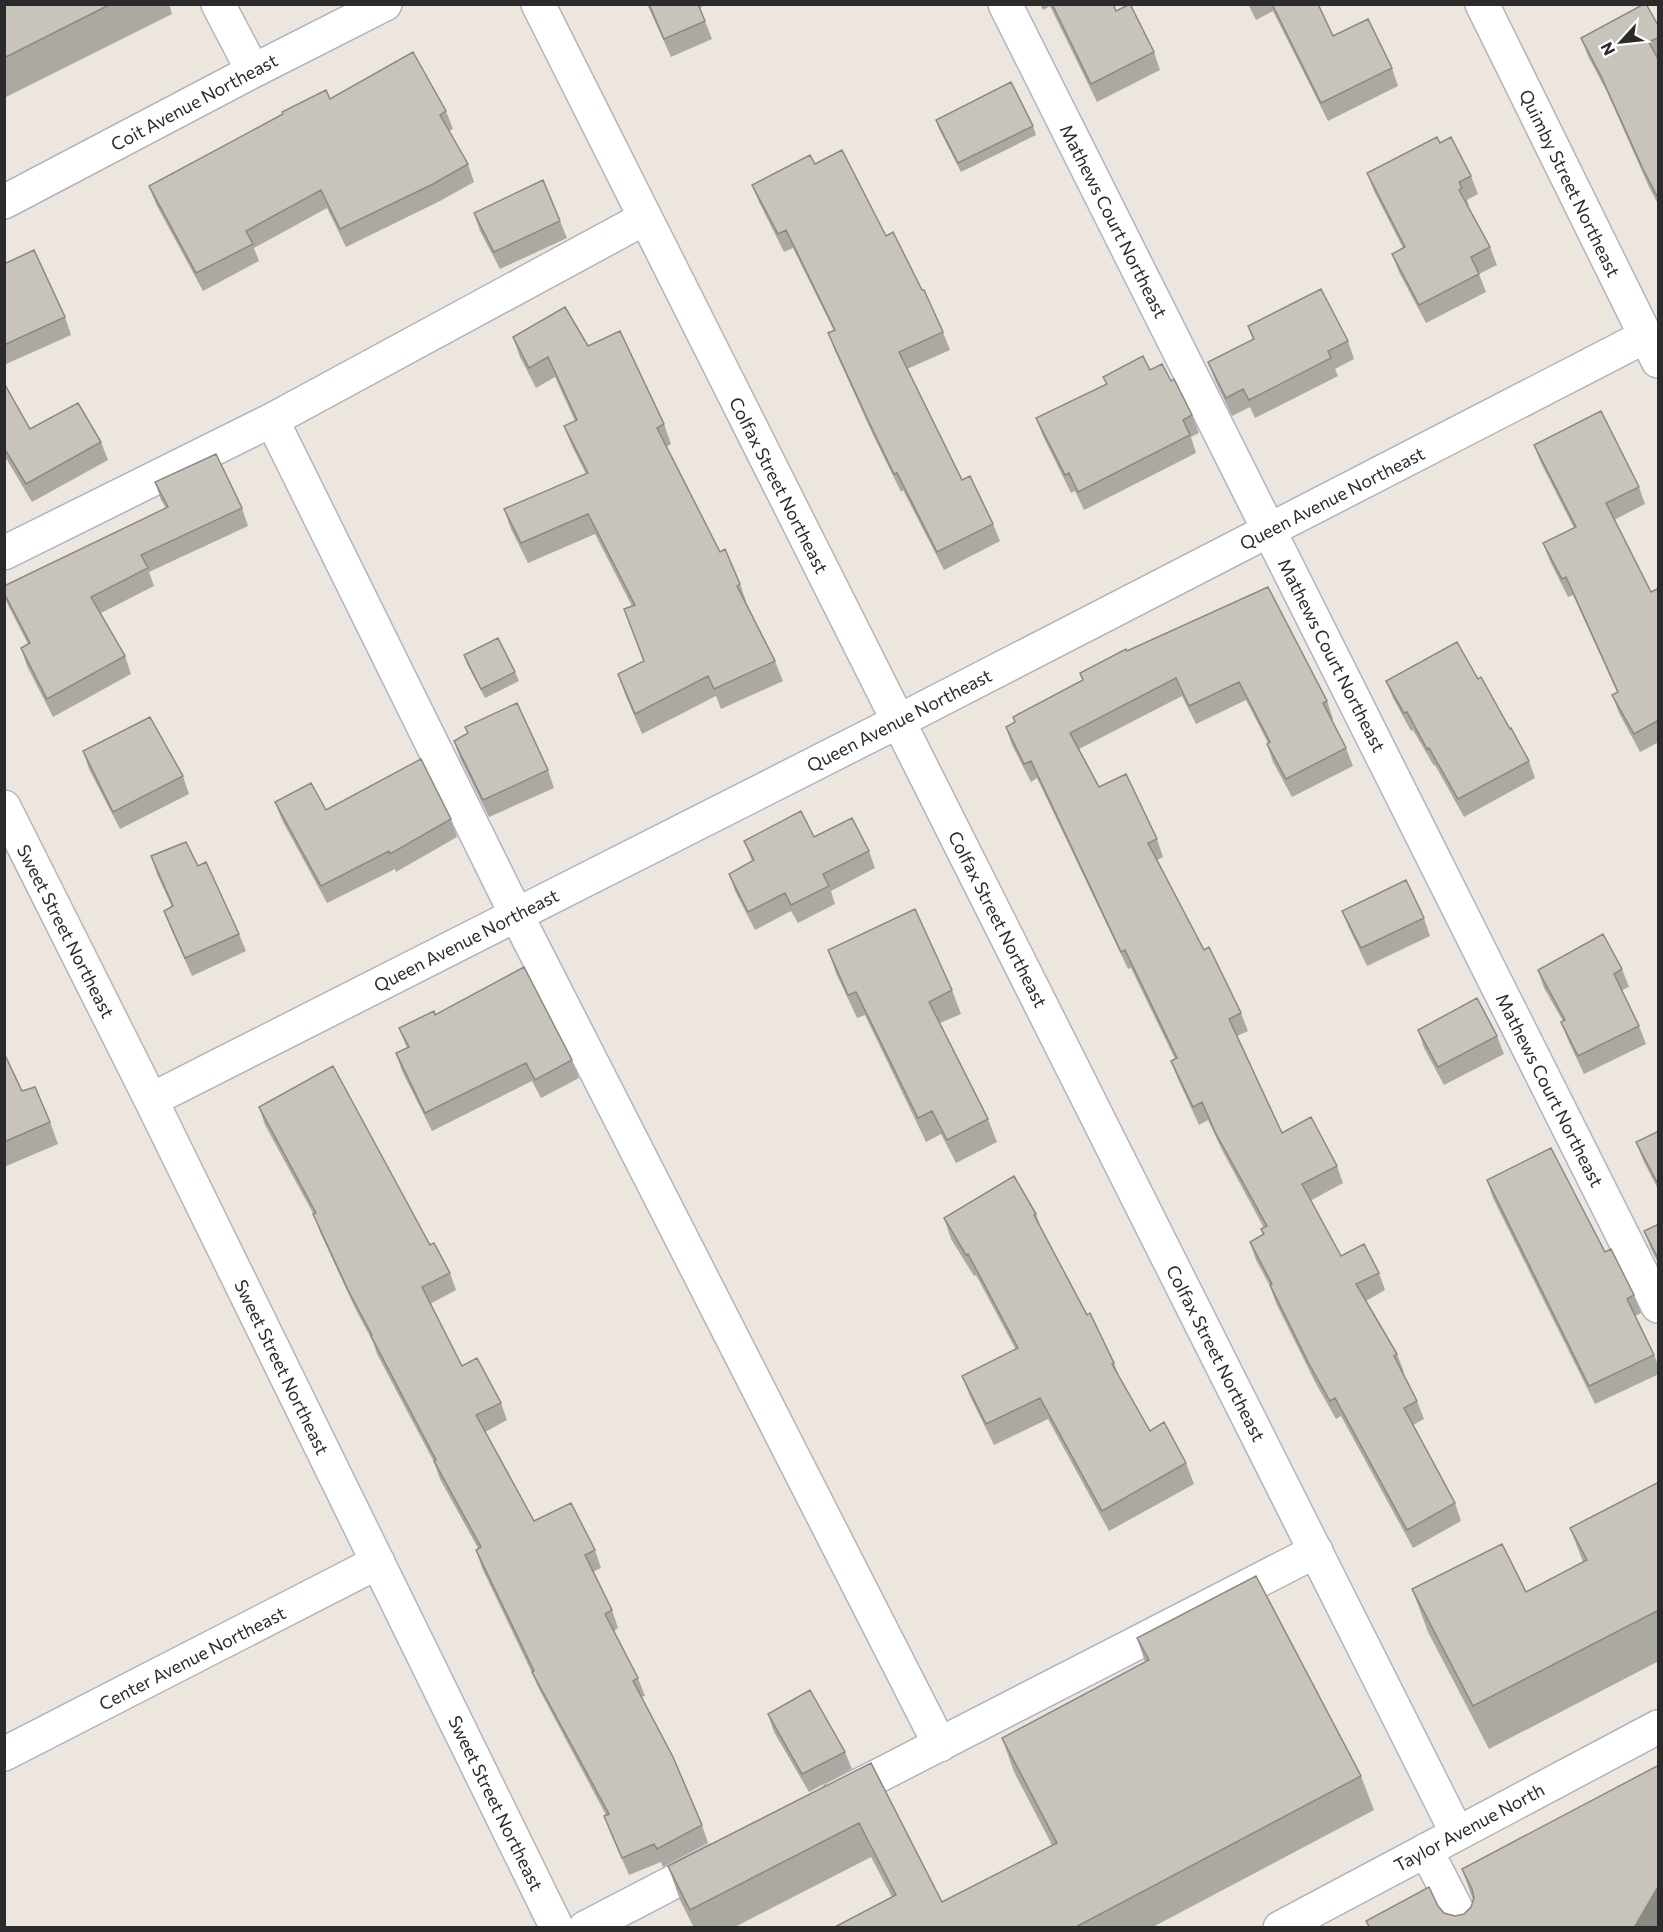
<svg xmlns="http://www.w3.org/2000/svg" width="1663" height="1932" font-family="Commissioner,sans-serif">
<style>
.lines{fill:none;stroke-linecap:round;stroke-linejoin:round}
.minor-casing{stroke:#b1b4be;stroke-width:36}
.minor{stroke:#fff;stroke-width:33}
.wall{fill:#aca9a2}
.shaded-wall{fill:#8c8984}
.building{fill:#c8c4bc;stroke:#8c8984;stroke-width:1.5}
.labels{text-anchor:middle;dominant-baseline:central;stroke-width:4.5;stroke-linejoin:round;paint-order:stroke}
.street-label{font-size:18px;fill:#2b2b2b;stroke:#fff}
</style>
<rect width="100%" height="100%" fill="#ece6de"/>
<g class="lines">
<g class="minor-casing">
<path id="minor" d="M218,4L253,71
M538,4L1457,1833
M1005,4L1658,1306
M1482,4L1658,361
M4,202L253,71L385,4
M272,420L516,914L940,1745
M4,553L272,420L645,218
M4,807L151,1100L557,1928
M151,1100L899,721L1646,336
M4,1754L378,1562
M837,1797L1316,1551
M1426,1850L1466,1928
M585,1928L714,1861
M1280,1928L1658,1727"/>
</g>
<use href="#minor" class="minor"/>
</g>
<path class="wall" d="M4,4H169L172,14L4,98Z
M647,4H706L700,8L712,39L671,57Z
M1040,4H1113L1116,11L1154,52L1160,70L1097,102L1050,6L1043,10Z
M1248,4H1318L1333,36L1392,68L1398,86L1328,121L1273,11L1256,20Z
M1659,27V58L1657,59L1659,61V206L1649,187L1607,92L1588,56L1581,38Z
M330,99L446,111L453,129L449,131L468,164L474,182L440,201L346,247L327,208L254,248L259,261L203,291L156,204L149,186Z
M936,120L1033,126L1036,135L961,172L939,129Z
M1440,143L1471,176L1478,194L1467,200L1469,206H1468L1490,247L1497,265L1479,274L1486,292L1426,323L1399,272L1392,254L1403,248L1374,191L1367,173Z
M815,164L886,236L922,290L943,332L950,350L907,369L962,480L993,524L1000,541L944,570L903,490L901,492L874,437L835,351L828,333L834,331L793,248L784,252L759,202L752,185Z
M474,213L560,221L567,238L500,269L480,231Z
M4,264L65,317L71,335L4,365Z
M1248,326L1348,341L1354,359L1335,369L1338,376L1255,418L1250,407L1232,416L1215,380L1208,362L1253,340Z
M513,337L588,346L664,424L671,444L666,447L720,552L740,584L747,604L775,661L783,681L721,709L716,696L642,734L625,694L618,674L643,661L632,606L595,534L528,563L511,529L504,509L586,474L572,446L564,426L575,421L555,377L536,388L520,357Z
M1150,370L1171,381L1192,415L1199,433L1191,437L1196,453L1084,510L1075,491L1071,493L1043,436L1036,418L1106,384L1103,377Z
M4,383L30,429L101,442L108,460L32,502L4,455Z
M1534,445L1639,487L1645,504L1614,520L1651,592L1659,588V742L1640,752L1619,713L1612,695L1617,692L1573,595L1568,597L1550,561L1543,543L1574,528L1541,463Z
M155,482L242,508L248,526L149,572L154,586L101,613L125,656L131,674L53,717L27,666L21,648L28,644L8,605L4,595V586L166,508L161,500Z
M1127,651L1327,701L1333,719L1332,720L1346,748L1353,766L1292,797L1273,762L1267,744L1268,743L1246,700L1196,724L1182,696L1079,749L1099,787L1157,839L1163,857L1157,860L1204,950L1241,1013L1248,1031L1237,1036L1282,1133L1337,1166L1343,1183L1310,1201L1341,1256L1379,1273L1385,1290L1366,1301L1397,1354L1404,1372L1403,1373L1417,1401L1424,1419L1413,1425L1455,1503L1461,1521L1413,1548L1341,1416L1336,1419L1315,1382L1276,1303L1270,1286L1256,1260L1250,1242L1263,1235L1261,1229L1264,1228L1222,1150L1208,1120L1199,1125L1178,1079L1171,1061L1175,1059L1131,968L1128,969L1037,778L1031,782L1012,745L1006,727L1015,722L1013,717L1082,680L1080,673Z
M464,655L515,672L519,681L485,698L467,664Z
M1478,679L1529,761L1535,778L1464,817L1435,765L1434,766L1413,730L1411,731L1393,698L1386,681Z
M465,727L548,770L554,788L489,817L460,758L454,741L468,733Z
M83,751L183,776L189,794L120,829L89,769Z
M275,802L326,810L451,819L457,837L396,872L395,869L327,903L282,820Z
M814,837L869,851L875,868L831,891L835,904L798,923L791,911L755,930L735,891L729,874L752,861L744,841Z
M151,856L198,866L239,934L246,951L192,976L171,929L164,911L172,907L157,874Z
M1342,911L1424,918L1430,936L1367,966L1349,928Z
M828,950L952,990L961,1014L940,1023L988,1119L997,1142L956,1163L941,1134L926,1142L865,1015L857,1018L836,973Z
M1622,969L1629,987L1622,990L1639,1026L1646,1044L1584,1074L1568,1040L1561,1022L1563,1021L1544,988L1538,970Z
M435,1015L572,1060L579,1078L541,1098L532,1081L432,1131L402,1071L396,1053L407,1048L399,1028Z
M1418,1030L1497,1036L1504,1054L1444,1085L1424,1048Z
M4,1053L22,1091L50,1122L58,1144L4,1167Z
M259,1107L430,1245L450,1273L456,1290L430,1304L462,1366L501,1403L507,1420L485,1432L534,1521L595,1550L601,1568L593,1572L612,1610L618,1628L614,1631L638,1678L645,1696L641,1697L702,1825L708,1843L663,1867L661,1862L629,1875L611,1834L604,1816L606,1815L539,1689L533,1675L482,1568L476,1550L478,1548L440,1479L434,1462L377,1354L373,1342L355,1308L320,1232L314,1215L265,1125Z
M1659,1131V1191L1643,1160L1636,1142Z
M1487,1180L1605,1252L1634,1295L1641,1313L1635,1316L1654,1355L1659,1367V1374L1595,1404L1493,1198Z
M1036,1214L1043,1233L1114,1363L1120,1379L1150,1431L1186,1463L1194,1484L1109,1531L1048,1419L994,1445L970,1396L962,1376L1016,1350L976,1275L974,1276L951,1239L944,1218Z
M1659,1224V1265L1651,1249L1644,1231Z
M1659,1482V1661L1489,1749L1428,1632L1412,1589L1526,1592L1583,1562L1570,1528Z
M1137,1638L1361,1776L1374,1810L1151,1928H833L892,1897L871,1857L733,1928H694L680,1900L668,1866L871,1763L942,1902L1052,1845L1014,1772L1002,1738L1145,1662Z
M768,1714L845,1752L852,1769L809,1792L774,1732Z
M1462,1869L1659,1928H1369L1366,1921L1438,1906L1444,1913L1455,1916L1464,1914L1471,1907L1473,1900Z"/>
<path class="shaded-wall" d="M1659,1885V1928H1634Z"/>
<path class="building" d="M4,4H111L4,58Z
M649,4H698L705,21L664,39Z
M1052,4H1113L1116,11L1130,4L1154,52L1091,84Z
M1272,4H1318L1333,36L1368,19L1392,68L1321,103Z
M1644,4H1646L1659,27V37L1649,42L1659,61V200L1643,169L1600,74L1581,38Z
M413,52L446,111L440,115L468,164L433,184L340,229L321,190L246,231L253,244L196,273L149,186L283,114L282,112L326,90L330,99Z
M1011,82L1033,126L958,163L936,120Z
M1437,137L1440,143L1451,137L1471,176L1459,182L1462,188L1459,190L1490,247L1471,257L1479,274L1419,305L1392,254L1405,247L1367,173Z
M842,150L886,236L893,232L922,290H924L943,332L899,352L962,480L970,476L993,524L937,552L897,473L894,474L868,420L828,333L835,330L786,230L778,234L752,185L810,155L815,164Z
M543,180L560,221L494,252L474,213Z
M34,250L65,317L4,345V264Z
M1321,289L1348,341L1328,351L1331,358L1249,400L1243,389L1226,398L1208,362L1254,339L1248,326Z
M565,307L588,346L620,331L664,424L657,428L720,552L725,549L740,584L737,586L775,661L714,689L708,676L635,714L618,674L644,661L624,609L635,605L588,514L521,543L504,509L588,473L564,426L577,420L548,357L529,368L513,337Z
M1143,356L1150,370L1162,364L1171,381L1174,379L1192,415L1183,420L1190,435L1078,492L1069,473L1065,475L1036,418L1107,384L1103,377Z
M4,383L30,429L78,403L101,442L26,484L4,448Z
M1601,411L1639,487L1606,503L1651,592L1659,588V720L1634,734L1612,695L1618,692L1566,577L1562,579L1543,543L1576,527L1534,445Z
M216,454L242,508L141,555L148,568L91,597L125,656L47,699L21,648L30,643L4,593V586L168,507L155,482Z
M1268,587L1327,701L1323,703L1346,748L1286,779L1267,744L1270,742L1239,682L1189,706L1176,678L1070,733L1099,787L1126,774L1157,839L1148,843L1204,950L1209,947L1241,1013L1229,1019L1282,1133L1311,1117L1337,1166L1302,1184L1341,1256L1364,1244L1379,1273L1356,1284L1397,1354L1394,1356L1417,1401L1404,1408L1455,1503L1407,1530L1335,1398L1330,1401L1309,1364L1270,1285L1272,1284L1250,1242L1264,1234L1261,1229L1267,1226L1215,1132L1202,1102L1193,1107L1171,1061L1177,1058L1125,950L1121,952L1031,761L1024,764L1006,727L1015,722L1013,717L1083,680L1080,673L1126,649L1127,651Z
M498,638L515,672L481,689L464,655Z
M1457,642L1478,679L1481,677L1510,729L1511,728L1529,761L1458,799L1429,748L1427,749L1407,712L1404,713L1386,681Z
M517,703L548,770L483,800L454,741L468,733L465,727Z
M150,717L183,776L113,812L83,751Z
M421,759L451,819L390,854L389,851L321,886L275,802L311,783L326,810Z
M801,811L814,837L852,818L869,851L823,874L829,886L791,905L785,893L748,912L729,874L754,860L744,841Z
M186,842L198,866L206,862L239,934L185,958L164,911L173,906L151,856Z
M1406,880L1424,918L1361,948L1342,911Z
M915,909L952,990L929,1002L988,1119L947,1140L932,1111L918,1118L856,992L848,995L828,950Z
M1603,934L1622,969L1614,974L1639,1026L1578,1056L1561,1022L1565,1020L1538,970Z
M524,967L572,1060L535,1080L526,1063L425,1113L396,1053L409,1047L399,1028L434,1011L435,1015Z
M1477,998L1497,1036L1438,1067L1418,1030Z
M4,1053L22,1091L35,1087L50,1122L4,1142Z
M333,1066L430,1245L434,1243L450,1273L422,1287L462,1366L477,1358L501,1403L476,1415L534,1521L571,1503L595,1550L585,1555L612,1610L605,1614L638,1678L633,1681L673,1757L702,1825L657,1849L654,1844L622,1858L604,1816L609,1814L532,1672L534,1671L476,1550L481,1547L434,1461L436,1460L371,1336L372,1335L348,1290L313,1214L316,1213L259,1107Z
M1659,1131V1186L1636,1142Z
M1551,1148L1605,1252L1611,1249L1634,1295L1627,1299L1654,1355L1589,1386L1487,1180Z
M1014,1176L1036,1214L1034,1215L1087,1315L1090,1313L1114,1363L1112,1364L1150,1431L1164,1422L1186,1463L1102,1511L1040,1398L986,1424L962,1376L1018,1348L968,1254L966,1255L944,1218Z
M1659,1224V1260L1644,1231Z
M1659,1482V1610L1473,1706L1412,1589L1502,1544L1526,1592L1587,1560L1570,1528Z
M1256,1576L1361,1776L1074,1928H833L896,1895L859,1823L690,1910L668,1866L871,1763L942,1902L1057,1843L1002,1738L1149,1660L1137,1638Z
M810,1690L845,1752L802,1774L768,1714Z
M1659,1765V1885L1634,1928H1370L1366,1921L1429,1887L1438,1906L1444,1913L1455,1916L1464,1914L1471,1907L1474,1898L1472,1889L1462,1869Z"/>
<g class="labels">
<g class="street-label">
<text transform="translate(194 102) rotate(-28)">Coit Avenue Northeast</text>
<text transform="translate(1570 183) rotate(64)">Quimby Street Northeast</text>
<text transform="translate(1114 221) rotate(63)">Mathews Court Northeast</text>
<text transform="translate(779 485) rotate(63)">Colfax Street Northeast</text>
<text transform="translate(1332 498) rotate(-27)">Queen Avenue Northeast</text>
<text transform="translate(1332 655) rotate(63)">Mathews Court Northeast</text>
<text transform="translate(899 720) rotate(-27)">Queen Avenue Northeast</text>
<text transform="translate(998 919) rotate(63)">Colfax Street Northeast</text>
<text transform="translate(66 931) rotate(63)">Sweet Street Northeast</text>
<text transform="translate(466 940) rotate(-27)">Queen Avenue Northeast</text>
<text transform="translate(1550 1090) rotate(63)">Mathews Court Northeast</text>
<text transform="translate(1216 1353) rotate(63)">Colfax Street Northeast</text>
<text transform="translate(282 1367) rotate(64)">Sweet Street Northeast</text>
<text transform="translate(192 1658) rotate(-27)">Center Avenue Northeast</text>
<text transform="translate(496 1803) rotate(64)">Sweet Street Northeast</text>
<text transform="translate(1469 1827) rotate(-28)">Taylor Avenue North</text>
</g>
</g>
<rect width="1663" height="1932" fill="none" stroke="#2b2b2b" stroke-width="12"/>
<g transform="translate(1621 42) rotate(243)" stroke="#ffffff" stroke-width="4.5" paint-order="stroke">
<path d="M0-4.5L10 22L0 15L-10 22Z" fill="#2b2b2b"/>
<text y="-9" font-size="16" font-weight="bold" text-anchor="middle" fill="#2b2b2b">N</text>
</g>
</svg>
